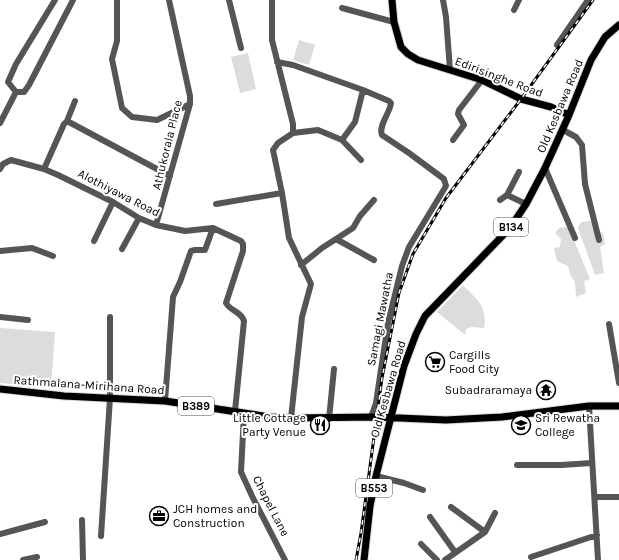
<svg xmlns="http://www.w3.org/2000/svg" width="619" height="560" font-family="Karla,sans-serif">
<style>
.green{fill:#dcdcdc}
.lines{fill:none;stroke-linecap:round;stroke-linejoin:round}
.major-casing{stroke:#dbdbdb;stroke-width:9}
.minor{stroke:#555;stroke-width:6}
.major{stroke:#000;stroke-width:7}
.rail-casing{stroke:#000;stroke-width:3}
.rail{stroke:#fff;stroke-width:1.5;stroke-dasharray:4.5;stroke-linecap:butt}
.labels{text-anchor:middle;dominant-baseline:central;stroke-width:4;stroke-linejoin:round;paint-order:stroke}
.shield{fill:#fff;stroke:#4c4c4c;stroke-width:1}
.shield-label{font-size:11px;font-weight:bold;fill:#000}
.street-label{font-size:12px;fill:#000;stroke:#fff}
.poi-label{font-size:12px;fill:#000;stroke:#fff;text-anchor:start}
</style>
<rect width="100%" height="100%" fill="#fff"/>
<path class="green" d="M299,40L315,45L309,65L293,60Z
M248,53L256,89L240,93L231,57Z
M591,221L603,234L605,244L600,247L604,273L595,275L578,228L581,222Z
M566,227L569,228L590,279L584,281L586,293L576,297L575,282L571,276L568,266L557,261L554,248L560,247L561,239L555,233L559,228Z
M463,285C476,299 488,306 484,328L471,327L466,329L465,335L437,312Z
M0,328L55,332L51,387L0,383Z"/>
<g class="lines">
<g class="major-casing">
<path id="major" d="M392,0L394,22L401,47L408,54L418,60L482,80L521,99L551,107L569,115
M0,389L64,396L165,401L270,417L291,418L376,417L446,420L502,417L589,406H619
M364,560L370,506L376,476L404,366L416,334L425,316L510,228L526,204L545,168L569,115L591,60L605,37L619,25"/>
</g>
<path class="minor" d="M117,0V41L112,59L122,108L132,117L157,120L190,104
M229,0L241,48
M272,0V40L293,124V133L278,143L273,150L282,193L289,238L311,284L302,317L291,418
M443,0L446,17L450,70
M342,8L394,22
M514,10L519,0
M557,45L588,0
M277,62L293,65L363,90L389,101L391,103C390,113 378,126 382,135L409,153L444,179L446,186L409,247L402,266L388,323L376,403L371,417
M16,92H24L29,85L73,0
M67,121L75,101
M0,123L16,92L8,82L16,64L55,0
M563,130L576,137L582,145L585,184L599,240
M293,133L318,130L342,140L361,160
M342,140L355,122L363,90
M453,140L464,125L458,114L459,110L482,80
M545,168L575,238
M0,169L3,164L11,160L44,169L64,124L67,121L170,176
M44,169L58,175L113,202L139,218L156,225L185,231L213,228L241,241L243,244V251L226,303C230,311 241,311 244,321L235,411
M507,195L519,172
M500,200L507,195L526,204
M216,204L282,193
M156,225L190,104V96L169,0
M336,239L374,260
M94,241L113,202
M122,249L139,218
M0,251L32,248L53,256
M301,265L322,248L353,228L360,216L374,200
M0,317L28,320
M609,324L619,383
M165,401L173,297L180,282L191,251L195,250H205L213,228
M589,406L598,560
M244,413L241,472L252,496L285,560
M329,419L334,369
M517,465H561L592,463
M376,476L404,483L423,490
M595,497H619
M451,507L485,532
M430,517L455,552
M82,520L83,560
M0,534L45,522
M101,536L110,398V317
M421,544L437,560
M531,557L597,535
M23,560L37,557
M445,560L485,532L495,513"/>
<use href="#major" class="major"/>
<g class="rail-casing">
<path id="rail" d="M356,560L361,533L382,378L399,293L413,254L446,198L521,99L593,0"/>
</g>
<use href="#rail" class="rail"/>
</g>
<defs>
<g id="supermarket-ring" transform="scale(1)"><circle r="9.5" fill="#fff" stroke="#000" stroke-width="1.5"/><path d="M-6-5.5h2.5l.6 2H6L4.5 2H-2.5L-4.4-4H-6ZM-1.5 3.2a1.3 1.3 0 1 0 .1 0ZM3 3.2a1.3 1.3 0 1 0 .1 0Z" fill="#000"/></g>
<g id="temple-ring" transform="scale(1)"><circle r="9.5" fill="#fff" stroke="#000" stroke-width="1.5"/><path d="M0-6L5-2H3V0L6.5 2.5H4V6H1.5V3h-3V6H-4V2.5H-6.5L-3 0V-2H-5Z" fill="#000"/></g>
<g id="restaurant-ring" transform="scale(1)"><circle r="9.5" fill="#fff" stroke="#000" stroke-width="1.5"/><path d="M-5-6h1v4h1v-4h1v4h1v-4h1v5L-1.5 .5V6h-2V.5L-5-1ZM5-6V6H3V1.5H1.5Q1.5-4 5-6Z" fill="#000"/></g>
<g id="school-ring" transform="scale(1)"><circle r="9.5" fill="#fff" stroke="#000" stroke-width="1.5"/><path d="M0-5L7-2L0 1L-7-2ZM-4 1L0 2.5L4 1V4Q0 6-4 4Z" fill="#000"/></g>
<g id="office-ring" transform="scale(1)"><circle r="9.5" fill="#fff" stroke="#000" stroke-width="1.5"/><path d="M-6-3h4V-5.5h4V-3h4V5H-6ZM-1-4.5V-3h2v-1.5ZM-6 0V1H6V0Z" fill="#000"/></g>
</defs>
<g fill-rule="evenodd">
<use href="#supermarket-ring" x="435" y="362"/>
<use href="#temple-ring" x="546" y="390"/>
<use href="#restaurant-ring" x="320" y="425"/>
<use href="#school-ring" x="521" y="425"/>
<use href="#office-ring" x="159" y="516"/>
</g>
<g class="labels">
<g class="shield">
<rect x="494" y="218" width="34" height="18" rx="3"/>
<rect x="178" y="397" width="36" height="18" rx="3"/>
<rect x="356" y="479" width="36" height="18" rx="3"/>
</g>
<g class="shield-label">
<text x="511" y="227">B134</text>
<text x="196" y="406">B389</text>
<text x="374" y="488">B553</text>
</g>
<g class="street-label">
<text transform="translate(499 77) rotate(21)">Edirisinghe Road</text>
<text transform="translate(560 106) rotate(-67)">Old Kesbawa Road</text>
<text transform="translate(167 145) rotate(-76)">Athukorala Place</text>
<text transform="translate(119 193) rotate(27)">Alothiyawa Road</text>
<text transform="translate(380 319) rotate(-79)">Samagi Mawatha</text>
<text transform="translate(89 385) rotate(4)">Rathmalana-Mirihana Road</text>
<text transform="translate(388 389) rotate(-74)">Old Kesbawa Road</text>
<text transform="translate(271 506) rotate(63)">Chapel Lane</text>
</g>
<g class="poi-label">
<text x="449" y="355">Cargills<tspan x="449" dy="14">Food City</tspan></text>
<text x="532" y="390" text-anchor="end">Subadraramaya</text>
<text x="306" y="418" text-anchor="end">Little Cottage<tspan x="306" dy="14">Party Venue</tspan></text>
<text x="535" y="418">Sri Rewatha<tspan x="535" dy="14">College</tspan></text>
<text x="173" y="509">JCH homes and<tspan x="173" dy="14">Construction</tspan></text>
</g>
</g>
</svg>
